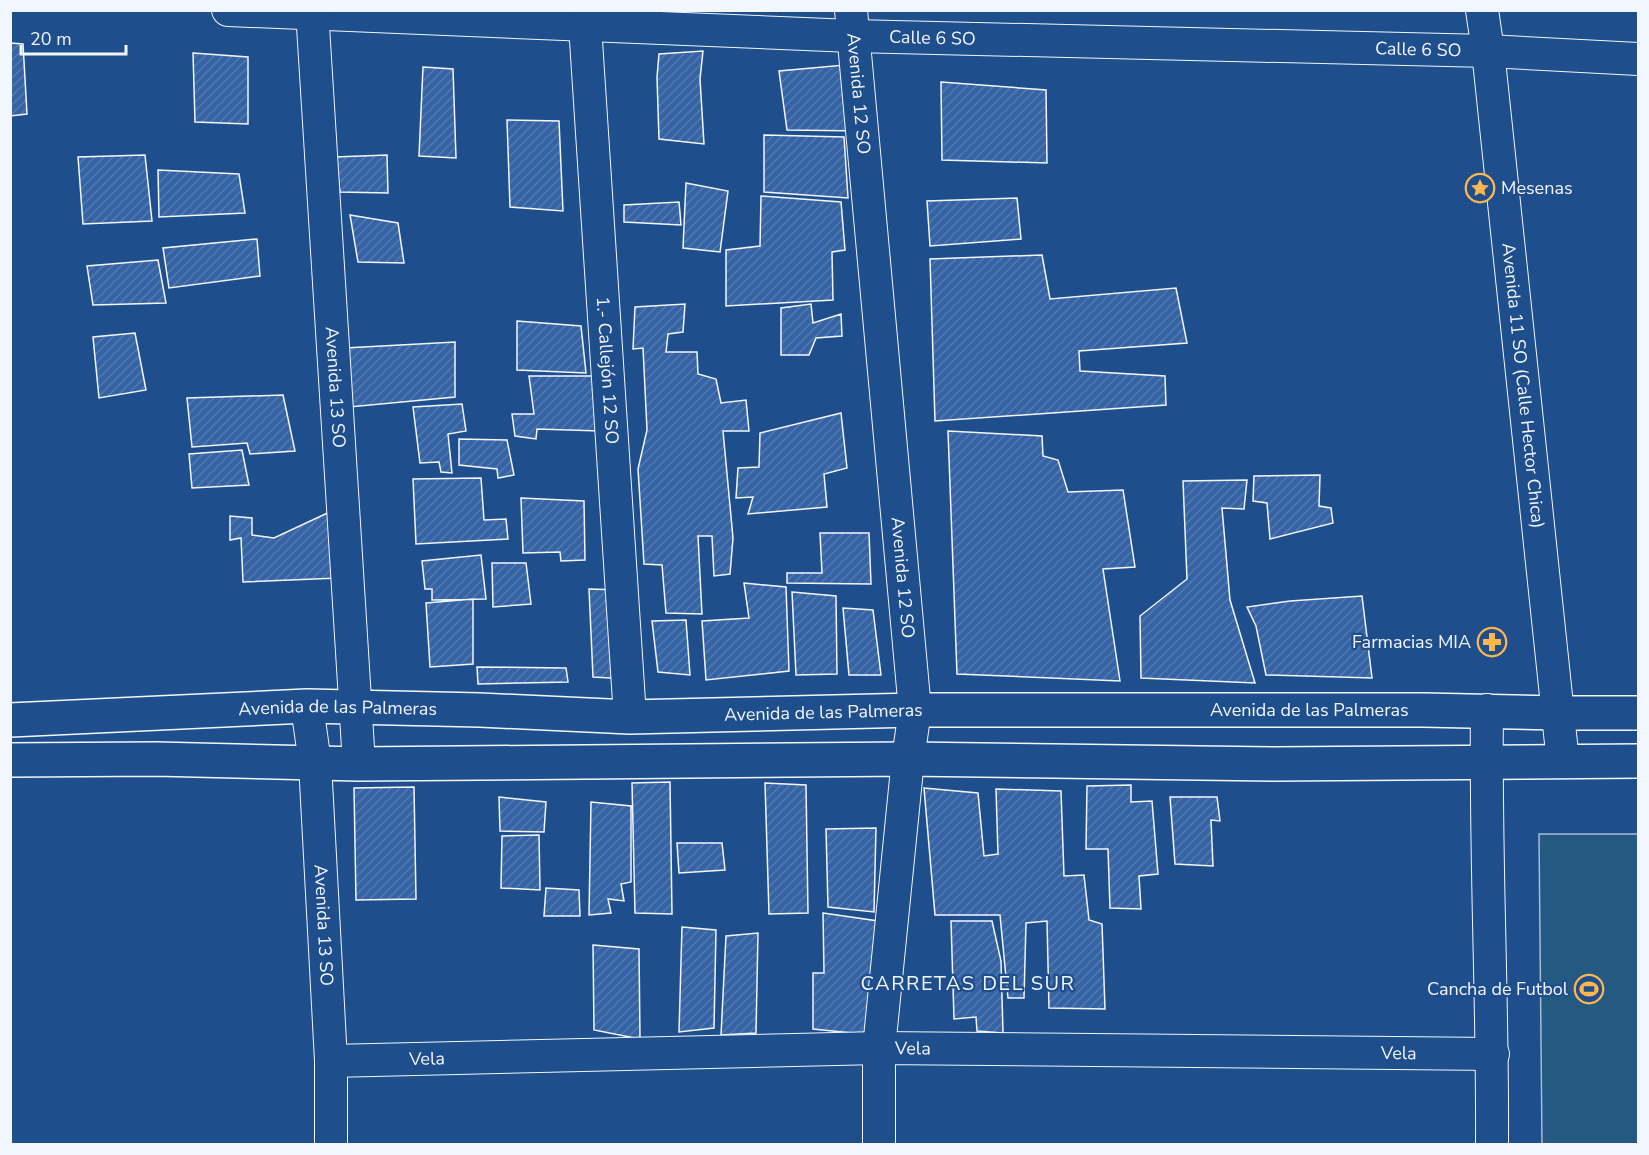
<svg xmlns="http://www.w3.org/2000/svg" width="1649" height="1155" font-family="'Nunito Sans',sans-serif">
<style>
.pitch{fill:#245a82;stroke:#a8bbd7;stroke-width:1.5}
.building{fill:url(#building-hatch);stroke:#f2f6ff;stroke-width:1.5}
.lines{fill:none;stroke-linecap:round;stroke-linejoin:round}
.minor-casing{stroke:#f2f6ff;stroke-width:34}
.tertiary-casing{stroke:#f2f6ff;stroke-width:36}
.minor{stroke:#1f4e8c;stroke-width:32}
.tertiary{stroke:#1f4e8c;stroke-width:33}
.labels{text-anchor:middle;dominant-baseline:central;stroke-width:4.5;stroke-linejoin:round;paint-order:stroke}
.street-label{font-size:18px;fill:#f2f6ff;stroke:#1f4e8c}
.poi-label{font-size:18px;fill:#f2f6ff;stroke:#1f4e8c;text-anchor:end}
.neighbourhood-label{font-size:20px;letter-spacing:1.5px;fill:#f2f6ff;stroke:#1f4e8c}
</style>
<defs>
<pattern id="building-hatch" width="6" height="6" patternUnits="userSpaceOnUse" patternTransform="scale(1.5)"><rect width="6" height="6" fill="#3563a3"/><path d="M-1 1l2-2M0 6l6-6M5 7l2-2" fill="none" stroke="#537ab1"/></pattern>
</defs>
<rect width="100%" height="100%" fill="#1f4e8c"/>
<path class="pitch" d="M1539,834H1638V1144H1542Z"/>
<path class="building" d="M10,43L23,44L27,114L10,116Z
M703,51L700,79L704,144L659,139L657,77L659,54Z
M193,53L248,57V124L195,122Z
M845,65L862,131L787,130L779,71Z
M423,67L453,69L456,158L419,156Z
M941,82L1046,90L1047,163L942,160Z
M507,120L559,121L563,211L510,207Z
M764,135L844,137L848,198L764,192Z
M145,155L152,221L83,224L78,157Z
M387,155L388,193L340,192L335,157Z
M158,170L239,174L245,213L159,217Z
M686,183L728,191L720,252L683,248Z
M761,196L841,202L845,250L832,252L833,300L726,306V250L760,246Z
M1017,198L1021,239L930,246L927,201Z
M679,202L681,225L624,222V205Z
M350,215L398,223L404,263L358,262Z
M257,239L260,276L169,288L163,248Z
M1042,255L1050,299L1176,288L1187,343L1079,351L1080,371L1165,376L1166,405L935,421L930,259Z
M158,260L166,303L93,305L87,266Z
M685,304L683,332L668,334L666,352H697L698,374L716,379L721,403L746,400L749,431H723L733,538L730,574L714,576L712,536H698L702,614L666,613L662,565L644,564L638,469L647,430L643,348L633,349L635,307Z
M811,304L813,323L841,314L842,336L816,338L809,355H781V308Z
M517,321L581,326L586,373L517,370Z
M135,333L146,390L99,398L93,337Z
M455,342V397L349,407L345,348Z
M529,376H597L600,431L537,429L536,439L515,436L512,414H534Z
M283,395L295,451L250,454L247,443L192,447L187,398Z
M462,404L466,431L448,434L452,473L441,472L439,462L420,463L413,407Z
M841,413L847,468L824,474L827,507L748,514L753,497L736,498L738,468L759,467L760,433Z
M948,431L1042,436L1043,456L1058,460L1068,492L1123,490L1135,567L1103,569L1120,681L957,674Z
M459,439L507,440L514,475L498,478L497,469L459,465Z
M242,450L249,485L192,488L189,454Z
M1320,475L1319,506L1331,508L1333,523L1270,539L1267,503L1253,501L1254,476Z
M481,478L484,520L506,519L508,539L416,544L413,479Z
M1247,480L1244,509L1222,508L1230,600L1255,683L1141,678L1140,616L1187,579L1183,481Z
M521,498L584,501L585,560L561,561L560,552L523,553Z
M334,510L338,578L243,582L241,538L230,540V516L252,518V535L274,538Z
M820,533H869L871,584L787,583V573H822Z
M481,555L486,599L432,600V589H425L422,561Z
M492,563H526L531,604L493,607Z
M744,583L786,587L789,671L706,680L702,621L749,618Z
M589,589L622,590L627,679L593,677Z
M792,592L836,596L837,674L796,675Z
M1362,596L1372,678L1266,675L1256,626L1247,607L1290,601Z
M473,599V664L430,667L426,603Z
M843,608L873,610L881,675H849Z
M686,620L690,675L658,672L652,621Z
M477,667L566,668L568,682L478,684Z
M670,782L672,914L635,913L632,783Z
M765,783L806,785L808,913L769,914Z
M1131,785V802L1152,801L1158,874L1139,876L1141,909L1110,908L1108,849H1086L1087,786Z
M414,787L416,899L356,900L354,788Z
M924,788L978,793L984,856L998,854L996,789L1061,791L1064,876L1084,875L1089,920L1102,924L1105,1009L1049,1008L1047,921L1026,923L1024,998H1008L1000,915H935Z
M499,797L546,802L544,832L500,831Z
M1170,797H1217L1220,821L1211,820L1213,866L1175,864Z
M591,802L631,806V882L621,884L624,901L608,899L611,913L589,915Z
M876,828L874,912L828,907L826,829Z
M539,835L540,890L501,888L502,836Z
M677,843H722L725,870L679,873Z
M546,888L579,890L580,916H544Z
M823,913L885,922L872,1035L813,1029V973H824Z
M951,921H992L1001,961L1003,1033L977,1031L976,1017L954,1019Z
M682,927L716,930L714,1028L679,1032Z
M758,933L756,1033L721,1035L726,936Z
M593,945L639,949L640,1039L594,1030Z"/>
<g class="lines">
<g class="minor-casing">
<g id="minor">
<path id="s1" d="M228,10L853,36L1488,51L1638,59"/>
<path id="s2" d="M312,10L359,764"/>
<path id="s3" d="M851,10L915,710L908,759L879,1048V1144"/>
<path id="s4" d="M1482,10L1488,51L1563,762"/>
<path id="s5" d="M585,25L630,717"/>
<path id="s6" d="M307,706L315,763L331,1061V1144"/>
<path d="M1487,710C1485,855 1493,1000 1492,1144"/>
<path id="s7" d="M331,1061L879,1048L1493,1054"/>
</g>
</g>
<g class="tertiary-casing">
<g id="tertiary">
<path id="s8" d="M10,720L307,706L480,710L630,717L915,710H1424L1557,713H1638"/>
<path d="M10,760L156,759L359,764L908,759L1276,764L1638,761"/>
</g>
</g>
<use href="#minor" class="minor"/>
<use href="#tertiary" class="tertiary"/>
</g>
<defs>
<g id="sight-ring" transform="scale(1.5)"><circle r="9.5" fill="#1f4e8c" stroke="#ffb74d" stroke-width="1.5"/><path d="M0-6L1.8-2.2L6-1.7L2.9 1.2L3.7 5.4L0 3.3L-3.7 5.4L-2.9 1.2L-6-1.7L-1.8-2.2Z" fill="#ffb74d"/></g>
<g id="pharmacy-ring" transform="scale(1.5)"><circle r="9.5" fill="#1f4e8c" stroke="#ffb74d" stroke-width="1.5"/><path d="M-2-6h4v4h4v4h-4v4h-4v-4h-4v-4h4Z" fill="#ffb74d"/></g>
<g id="stadium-ring" transform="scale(1.5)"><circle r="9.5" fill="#1f4e8c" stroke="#ffb74d" stroke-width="1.5"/><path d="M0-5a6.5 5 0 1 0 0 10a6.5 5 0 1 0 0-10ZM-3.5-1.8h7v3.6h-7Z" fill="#ffb74d"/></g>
</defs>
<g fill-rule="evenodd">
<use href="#sight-ring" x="1480" y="188"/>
<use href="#pharmacy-ring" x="1492" y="642"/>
<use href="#stadium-ring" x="1589" y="989"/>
</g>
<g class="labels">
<g class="street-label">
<text stroke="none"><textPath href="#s1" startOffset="705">Calle 6 SO</textPath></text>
<text stroke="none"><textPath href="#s1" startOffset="1191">Calle 6 SO</textPath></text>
<text stroke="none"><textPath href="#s3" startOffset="84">Avenida 12 SO</textPath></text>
<text stroke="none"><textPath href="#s5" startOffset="346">1.- Callejón 12 SO</textPath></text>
<text stroke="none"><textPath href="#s4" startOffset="378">Avenida 11 SO (Calle Hector Chica)</textPath></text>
<text stroke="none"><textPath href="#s2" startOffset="378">Avenida 13 SO</textPath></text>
<text stroke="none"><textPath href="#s3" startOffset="570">Avenida 12 SO</textPath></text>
<text stroke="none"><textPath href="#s8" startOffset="328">Avenida de las Palmeras</textPath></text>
<text stroke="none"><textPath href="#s8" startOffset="1300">Avenida de las Palmeras</textPath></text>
<text stroke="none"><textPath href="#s8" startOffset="814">Avenida de las Palmeras</textPath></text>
<text stroke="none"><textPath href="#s6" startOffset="220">Avenida 13 SO</textPath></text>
<text stroke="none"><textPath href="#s7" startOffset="582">Vela</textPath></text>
<text stroke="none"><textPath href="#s7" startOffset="1068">Vela</textPath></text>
<text stroke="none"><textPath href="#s7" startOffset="96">Vela</textPath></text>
</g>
<g class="poi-label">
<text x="1501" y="188" text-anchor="start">Mesenas</text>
<text x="1471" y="642">Farmacias MIA</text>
<text x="1568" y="989">Cancha de Futbol</text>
</g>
<g class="neighbourhood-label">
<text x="968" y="983">CARRETAS DEL SUR</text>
</g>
</g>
<rect width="1649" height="1155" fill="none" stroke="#f2f6ff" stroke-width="24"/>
<path d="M21 45v9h105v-9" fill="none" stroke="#f2f6ff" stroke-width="3"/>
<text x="30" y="45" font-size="18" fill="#f2f6ff" stroke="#1f4e8c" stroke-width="4.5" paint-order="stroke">20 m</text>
</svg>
